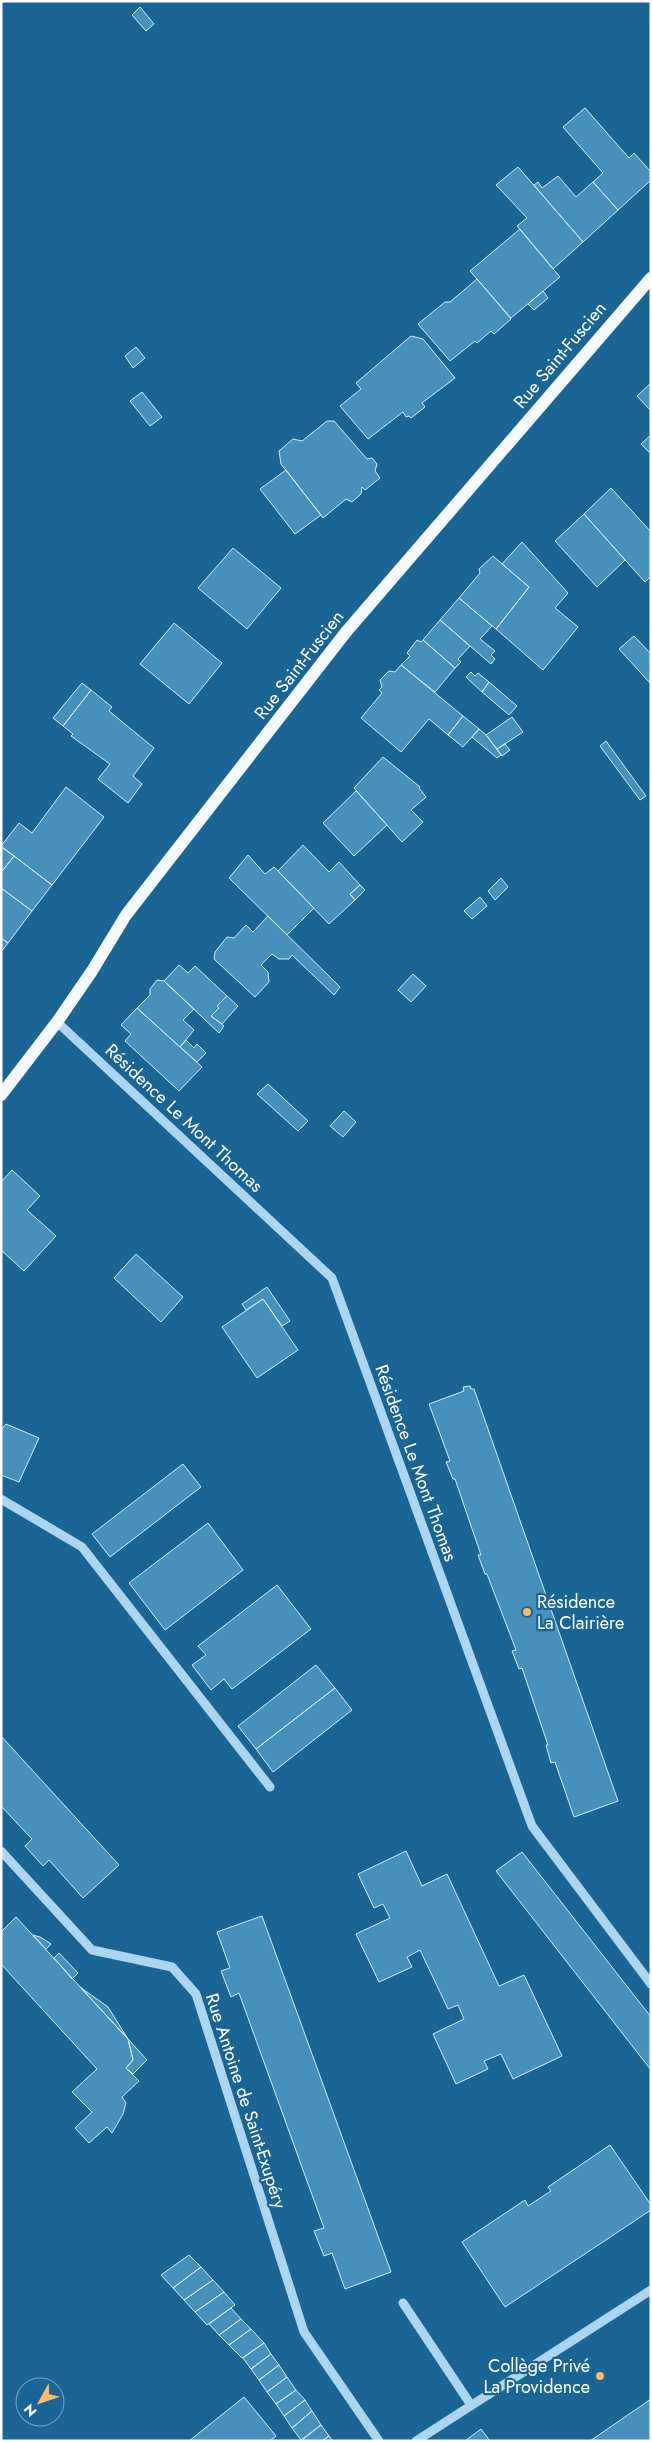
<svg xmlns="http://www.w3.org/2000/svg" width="652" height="2442" font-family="Jost,sans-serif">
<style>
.building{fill:#4890bc;stroke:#d3ecfb}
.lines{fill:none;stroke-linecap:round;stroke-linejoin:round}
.minor{stroke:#acd6ef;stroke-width:9}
.major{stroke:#f4faff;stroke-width:12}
.poi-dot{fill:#ffba6a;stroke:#1b6594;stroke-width:2}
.labels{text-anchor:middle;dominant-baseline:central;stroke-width:4.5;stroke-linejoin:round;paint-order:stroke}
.street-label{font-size:18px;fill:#fff;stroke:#1b6594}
.poi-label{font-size:18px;fill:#fff;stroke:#1b6594;text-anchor:start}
</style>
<rect width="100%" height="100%" fill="#1b6594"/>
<path class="building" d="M140,7L154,24L146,31L132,15Z
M585,108L629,158L634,153L651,172V180L618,210L593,182L603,173L563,127Z
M518,167L583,242L553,269L517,226L527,218L496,185Z
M558,176L576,197L593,182L618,210L583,242L534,185L538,182L542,188Z
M520,229L560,277L511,318L470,271Z
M477,279L511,319L494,334L491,331L477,343L475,341L450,361L418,324L445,302H450Z
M543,291L548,298L534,310L528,304Z
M411,336L423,339L455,378L422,403L425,407L411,418L409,416L406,417L403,412L368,439L340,406L361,389L356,383Z
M136,347L145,358L133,368L125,356Z
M651,383V411L637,396Z
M142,392L162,417L150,426L130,401Z
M327,421H334L367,459L372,458L377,464L375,471L380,478L365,490L362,487L361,494L352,502L346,499L323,518L281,464L279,451L293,439L302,441Z
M651,435V454L641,444Z
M286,470L321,515L295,534L260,489Z
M611,488L651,532V576L645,582L584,514Z
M584,514L625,560L597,587L555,541Z
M522,542L568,593L555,608L578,627L543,670L496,629L529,587L502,564Z
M233,548L281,588L247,629L198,588Z
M493,556L529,587L496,629L459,598L480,573L479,569Z
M459,598L492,626L480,639L495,651L491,655L495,659L491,664L440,620Z
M440,620L470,646L458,659L461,662L455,668L423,640Z
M174,623L222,663L189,704L140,664Z
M634,636L651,654L650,683L619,649Z
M417,640L421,642L423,640L455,668L435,692L401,665L410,656L407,653Z
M401,665L463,716L448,735L429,719L401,752L361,718L382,693L379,690L382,687L380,680L389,671L395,672Z
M471,672L475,676L478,673L489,682L482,692L466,677Z
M489,682L517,706L509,715L482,692Z
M82,683L91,690L63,726L53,718Z
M91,690L112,707L109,711L154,748L133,776L142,784L128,803L98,779L110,764L71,736L73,734L63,726Z
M463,716L479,729L463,747L448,735Z
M512,717L523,732L497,749L486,735Z
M479,729L486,735L501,755L497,758L472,737Z
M606,741L646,796L640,800L600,746Z
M505,744L510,750L502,756L497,749Z
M383,757L420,787L419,788L426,797L411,810L423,822L402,842L354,788Z
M66,787L104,817L52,885L1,846L19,823L32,833Z
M356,791L387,825L354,856L323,823Z
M303,845L329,872L339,862L360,885L350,894L355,900L329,924L278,871Z
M1,847L14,856L3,870L1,869Z
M248,855L265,874L274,867L314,908L287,935L229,878Z
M14,856L52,885L32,911L1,888V869L3,870Z
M501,878L508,887L495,900L488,891Z
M360,885L365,890L355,900L350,894Z
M1,888L32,911L8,943L1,938Z
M480,897L487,906L472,919L464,911Z
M268,916L340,987L334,995L292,955L289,959H279L272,954L261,965L268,972L269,982L255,997L214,959L215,952L227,937L234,938L246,925L253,932Z
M1,938L8,943L1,952Z
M179,965L188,973L195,966L227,996L217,1006L219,1008L211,1016L224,1026L219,1033L164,981Z
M413,974L426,986L411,1002L398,990Z
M157,980L164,981L194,1009L183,1020L194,1030L180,1047L137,1008L150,995V989Z
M227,996L238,1006L222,1024L211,1016L219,1008L217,1006Z
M137,1008L202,1067L179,1091L125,1041L131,1034L121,1025Z
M186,1040L194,1048L197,1044L206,1053L197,1062L180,1047Z
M268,1084L308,1121L298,1131L257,1094Z
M344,1111L356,1122L343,1137L330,1126Z
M12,1170L40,1196L27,1210L56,1236L24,1271L1,1250V1182Z
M136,1254L183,1297L161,1322L114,1278Z
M267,1287L290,1321L282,1326L263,1299L246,1310L242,1304Z
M263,1299L298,1350L257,1378L222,1327Z
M470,1386L471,1389H474L618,1801L574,1817L555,1762L551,1763L546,1745H548L522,1668L519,1669L512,1651L516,1650L487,1574H485L478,1555H481L455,1479H453L446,1462L450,1461L429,1404L464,1391L463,1387Z
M6,1424L39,1438L19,1482L1,1475V1430Z
M183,1464L201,1487L110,1557L92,1534Z
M208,1523L243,1570L165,1630L129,1583Z
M277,1585L311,1629L232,1689L224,1679L211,1690L192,1665L206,1655L198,1646Z
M316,1665L335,1688L256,1749L238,1726Z
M335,1688L352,1710L273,1772L256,1749Z
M1,1736L119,1865L83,1898L49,1860L43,1866L25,1846L32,1839L1,1806Z
M406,1851L422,1886L447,1874L499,1986L524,1975L562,2056L513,2079L501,2054L484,2061L488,2069L456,2084L433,2034L464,2019L458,2005L448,2009L420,1950L407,1957L412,1967L379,1982L356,1934L390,1918L383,1904L374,1908L358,1874Z
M522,1852L651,2017V2070L496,1871Z
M262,1916L391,2272L345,2289L332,2253L324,2256L314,2231L324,2228L239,1993L231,1997L221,1971L230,1968L217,1932Z
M16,1917L128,2039L133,2060L126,2068L139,2081L122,2097L126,2103L123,2114L112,2133L107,2127L89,2143L75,2128L92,2112L72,2092L97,2069L1,1964V1932Z
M33,1935L40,1937L51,1944L46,1949Z
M59,1953L78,1973L72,1979L54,1958Z
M80,1987L108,2007L128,2039Z
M128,2039L147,2060L133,2074L126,2068L133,2060Z
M610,2145L651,2205V2210L505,2307L462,2242L525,2200L528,2206L551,2191L548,2187Z
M189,2255L201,2267L173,2288L161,2275Z
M201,2267L213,2280L184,2300L173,2288Z
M213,2280L224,2292L195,2312L184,2300Z
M224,2292L235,2305L207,2325L195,2312Z
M231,2308L241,2319L219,2335L209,2324Z
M241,2319L251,2329L229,2345L219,2335Z
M251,2329L264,2343L242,2358L229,2345Z
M264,2343L271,2354L251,2369L243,2358Z
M271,2354L279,2365L259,2380L251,2369Z
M279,2365L287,2377L267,2392L259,2380Z
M287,2377L296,2390L276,2404L267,2392Z
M296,2390L305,2400L284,2416L276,2404Z
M244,2397L276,2436L270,2441H189Z
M651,2399V2441H590Z
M305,2400L312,2411L292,2428L284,2416Z
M312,2411L321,2425L301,2440L292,2428Z
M321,2425L329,2436L322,2441H301Z
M481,2429L490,2441H465Z
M329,2436L333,2441H322Z"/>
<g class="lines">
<path class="minor" d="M57,1022L332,1278L532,1826L651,1984
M1,1499L82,1547L270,1787
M1,1851L92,1950L172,1967L196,1994L304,2332L379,2441
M403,2303L471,2405
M416,2441L651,2290"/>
<path class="major" d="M1,1095L57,1022L92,971L126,915L346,632L651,278"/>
</g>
<g class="poi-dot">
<circle cx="527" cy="1612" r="5"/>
<circle cx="600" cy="2376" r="5"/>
</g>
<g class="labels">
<g class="street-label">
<text transform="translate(560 355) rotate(-50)">Rue Saint-Fuscien</text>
<text transform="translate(299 665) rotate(-52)">Rue Saint-Fuscien</text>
<text transform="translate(184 1118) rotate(43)">Résidence Le Mont Thomas</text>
<text transform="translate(416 1463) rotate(70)">Résidence Le Mont Thomas</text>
<text transform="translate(246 2101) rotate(72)">Rue Antoine de Saint-Exupéry</text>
</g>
<g class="poi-label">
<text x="537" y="1602">Résidence<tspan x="537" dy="21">La Clairière</tspan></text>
<text x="590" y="2366" text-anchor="end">Collège Privé<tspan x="590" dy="21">La Providence</tspan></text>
</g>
</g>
<rect width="652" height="2442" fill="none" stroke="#ffffff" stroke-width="5"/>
<g transform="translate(40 2402) rotate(230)"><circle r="24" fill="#1b6594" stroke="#76a3bf"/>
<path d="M0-4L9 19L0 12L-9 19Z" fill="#ffba6a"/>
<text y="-8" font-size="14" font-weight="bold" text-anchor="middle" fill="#ffffff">N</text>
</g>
</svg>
